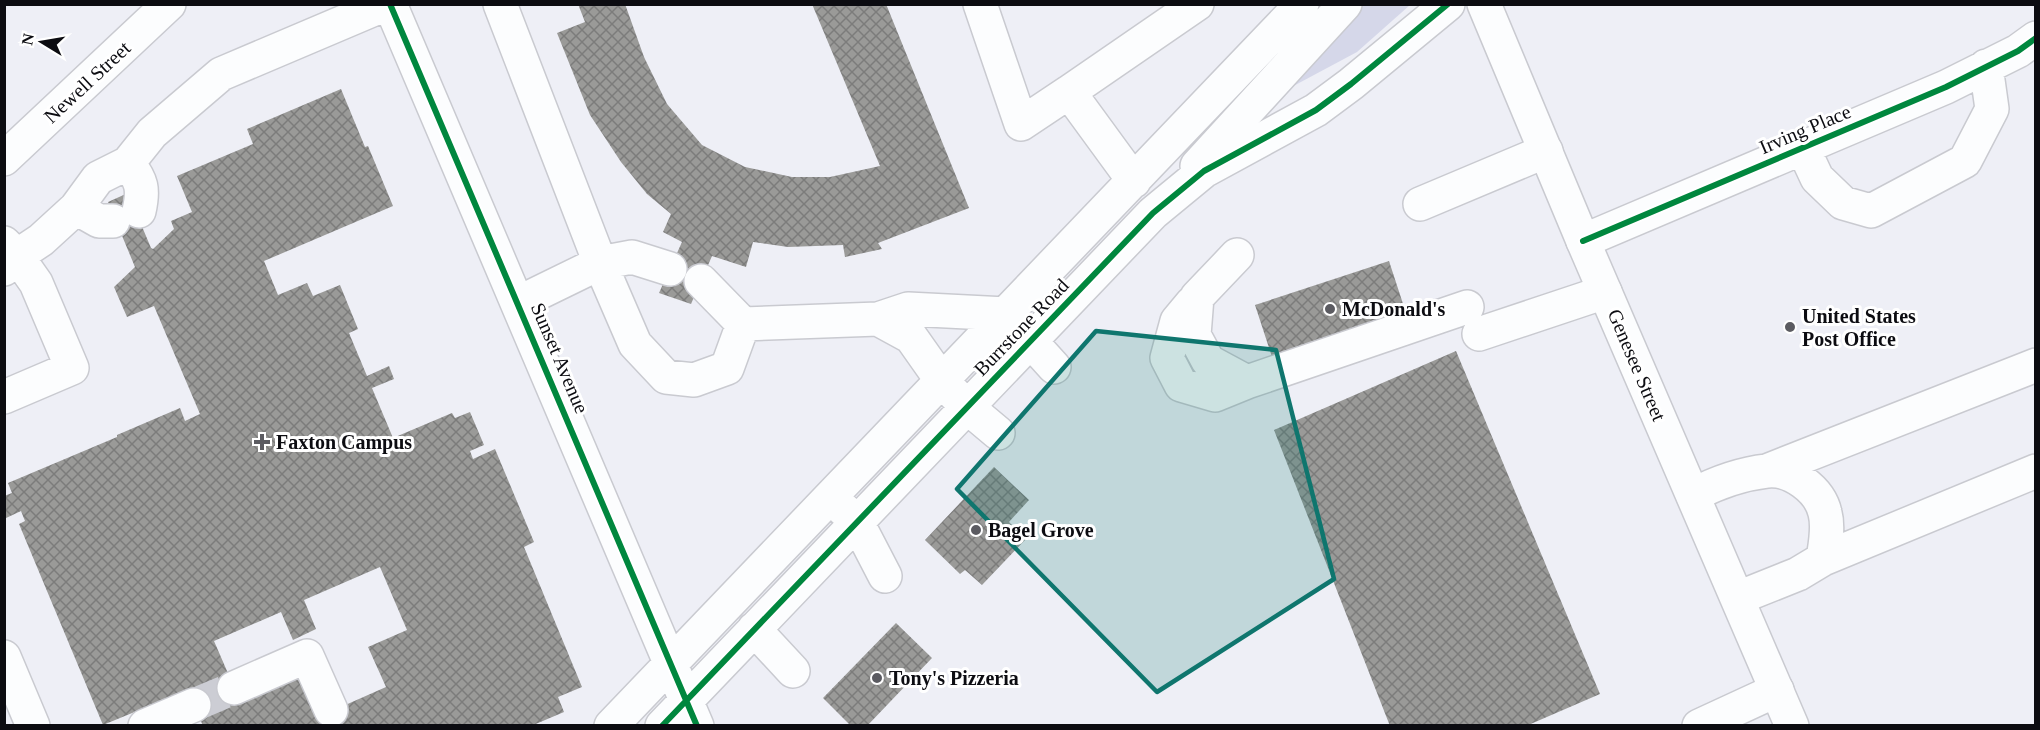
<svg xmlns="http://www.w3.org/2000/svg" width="2040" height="730" font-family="'Times New Roman',serif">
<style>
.green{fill:#d5d7e9}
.building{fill:url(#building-cross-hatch);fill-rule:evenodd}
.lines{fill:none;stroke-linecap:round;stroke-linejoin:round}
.minor-tunnel{stroke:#cccdd4;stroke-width:33;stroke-dasharray:33 16;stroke-linecap:butt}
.minor-casing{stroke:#c9cad0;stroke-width:36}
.major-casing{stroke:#c9cad0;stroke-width:36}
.minor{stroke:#fcfdfe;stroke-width:33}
.major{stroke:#fcfdfe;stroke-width:33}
.cycleway-casing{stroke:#fff;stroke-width:10}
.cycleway{stroke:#00873e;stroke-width:6}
.marked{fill:#0f766e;fill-opacity:0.2;stroke:#0f766e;stroke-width:4.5;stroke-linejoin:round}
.poi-dot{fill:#5b5b61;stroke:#fff;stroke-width:2}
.labels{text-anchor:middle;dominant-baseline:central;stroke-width:6;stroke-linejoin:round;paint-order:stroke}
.street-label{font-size:20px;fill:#0c0c11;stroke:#fff}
.poi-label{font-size:20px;font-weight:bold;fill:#0c0c11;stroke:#fff;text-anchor:start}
</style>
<defs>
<pattern id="building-cross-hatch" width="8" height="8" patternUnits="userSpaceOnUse" patternTransform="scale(1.5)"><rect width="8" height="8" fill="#9a9a98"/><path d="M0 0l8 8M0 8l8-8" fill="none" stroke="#7c7c7b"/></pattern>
</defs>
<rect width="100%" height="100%" fill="#eeeff6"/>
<path class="green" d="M1342,5H1410L1357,52L1241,114Z"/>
<path class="building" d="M578,4H625L644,57L667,104L702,145L745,167L792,177H830L880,166L812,4H886L969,208L878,243L882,249L845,257L843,245L788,247L753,242L746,267L712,256L691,304L659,293L682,242L663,232L671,214L647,194L621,162L590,115L557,33L585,22Z
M341,89L365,147L368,146L393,206L264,261L278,295L307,283L313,296L340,285L358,329L349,333L367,376L389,366L394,379L372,388L393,438L452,413L455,418L470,412L484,445L470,451L473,459L495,449L534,542L524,547L582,687L558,697L564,712L531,726H203L188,690L103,725L19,524L25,521L21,511L4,519V496L12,493L8,483L117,437V435L180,408L185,421L200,414L154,306L127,317L114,287L135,267L108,202L128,193L151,248L153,249L174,229L171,221L192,212L177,176L253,144L247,129ZM380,567L407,630L368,647L386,687L316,718L298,676L240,701L214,641L281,612L293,640L316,629L304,600Z
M1389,261L1406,313L1272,357L1255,305Z
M1456,351L1600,694L1526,726H1390L1274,430Z
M994,467L1029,500L1009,522L1026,539L982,585L965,570L960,574L925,540Z
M896,623L932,658L867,726H851L823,698Z"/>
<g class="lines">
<path class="minor-tunnel" d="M194,705L234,688"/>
<g class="minor-casing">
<path id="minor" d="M390,4L697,726
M500,4L600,263L635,344L666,377L694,380L727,368L743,324
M980,4L1021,124L1069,92L1134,181
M1069,92L1197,4
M1803,148L1817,178L1843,203L1871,211L1965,161L1992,109L1986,66
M4,159L169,4
M128,163C142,181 144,189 139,211
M1197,166L1345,4
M1420,204L1546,151
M76,208L99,221H113
M1583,241L1946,87L2018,51L2036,38
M4,243L17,256L41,240L76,208L98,178L128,163L152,133L221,74L386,4
M1237,255L1197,297L1194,335L1208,361L1247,382L1467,307
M4,269L17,256L36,283L72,368L4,397
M701,281L743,324L878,319L908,309L1006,314L1054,367
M518,303L600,263L632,257L670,269
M1192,303L1177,321L1167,358L1181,385L1215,395L1247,382
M878,319L911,337L942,381L967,407L998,433
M1479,334L1605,292
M1769,470L2036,365
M1693,495C1716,483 1740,474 1767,471C1791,468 1820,490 1825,513C1829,528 1825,545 1823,559L1798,574L1738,598
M842,508L857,522L885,576
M1823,559L2036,471
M754,629L793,671
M4,657L33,726
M234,688L307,656L331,710
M145,726L194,705
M611,726L1302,4
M662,726L1153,213L1204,171L1316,110L1351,84L1448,4
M1699,726L1777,690"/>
</g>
<g class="major-casing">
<path id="major" d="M1484,4L1583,241L1792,726"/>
</g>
<use href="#minor" class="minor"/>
<use href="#major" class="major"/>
<g class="cycleway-casing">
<path id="cycleway" d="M390,4L697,726
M1583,241L1946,87L2018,51L2036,38
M662,726L1153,213L1204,171L1316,110L1351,84L1448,4"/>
</g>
<use href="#cycleway" class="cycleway"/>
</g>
<path class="marked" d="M1096,331L1276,350L1334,579L1157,692L957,489Z"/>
<g class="poi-dot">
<circle cx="1330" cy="309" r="6"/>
<circle cx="1790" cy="327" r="6"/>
<path d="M259 433h6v6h6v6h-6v6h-6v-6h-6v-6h6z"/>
<circle cx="976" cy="530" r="6"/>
<circle cx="877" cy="678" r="6"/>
</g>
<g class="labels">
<g class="street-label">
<text transform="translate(87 82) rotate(-43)">Newell Street</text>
<text transform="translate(1805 129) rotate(-23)">Irving Place</text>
<text transform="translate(1021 327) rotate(-46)">Burrstone Road</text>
<text transform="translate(560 358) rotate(67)">Sunset Avenue</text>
<text transform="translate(1637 365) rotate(67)">Genesee Street</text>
</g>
<g class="poi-label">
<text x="1342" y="309">McDonald's</text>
<text x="1802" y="316">United States<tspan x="1802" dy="23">Post Office</tspan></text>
<text x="276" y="442">Faxton Campus</text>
<text x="988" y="530">Bagel Grove</text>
<text x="889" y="678">Tony's Pizzeria</text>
</g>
</g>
<rect width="2040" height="730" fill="none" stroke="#0c0c11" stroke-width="12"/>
<g transform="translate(42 42) rotate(281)" stroke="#ffffff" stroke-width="4.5" paint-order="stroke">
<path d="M0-4.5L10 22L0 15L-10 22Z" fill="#0c0c11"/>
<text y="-9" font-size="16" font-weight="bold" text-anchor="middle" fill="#0c0c11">N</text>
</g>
</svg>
